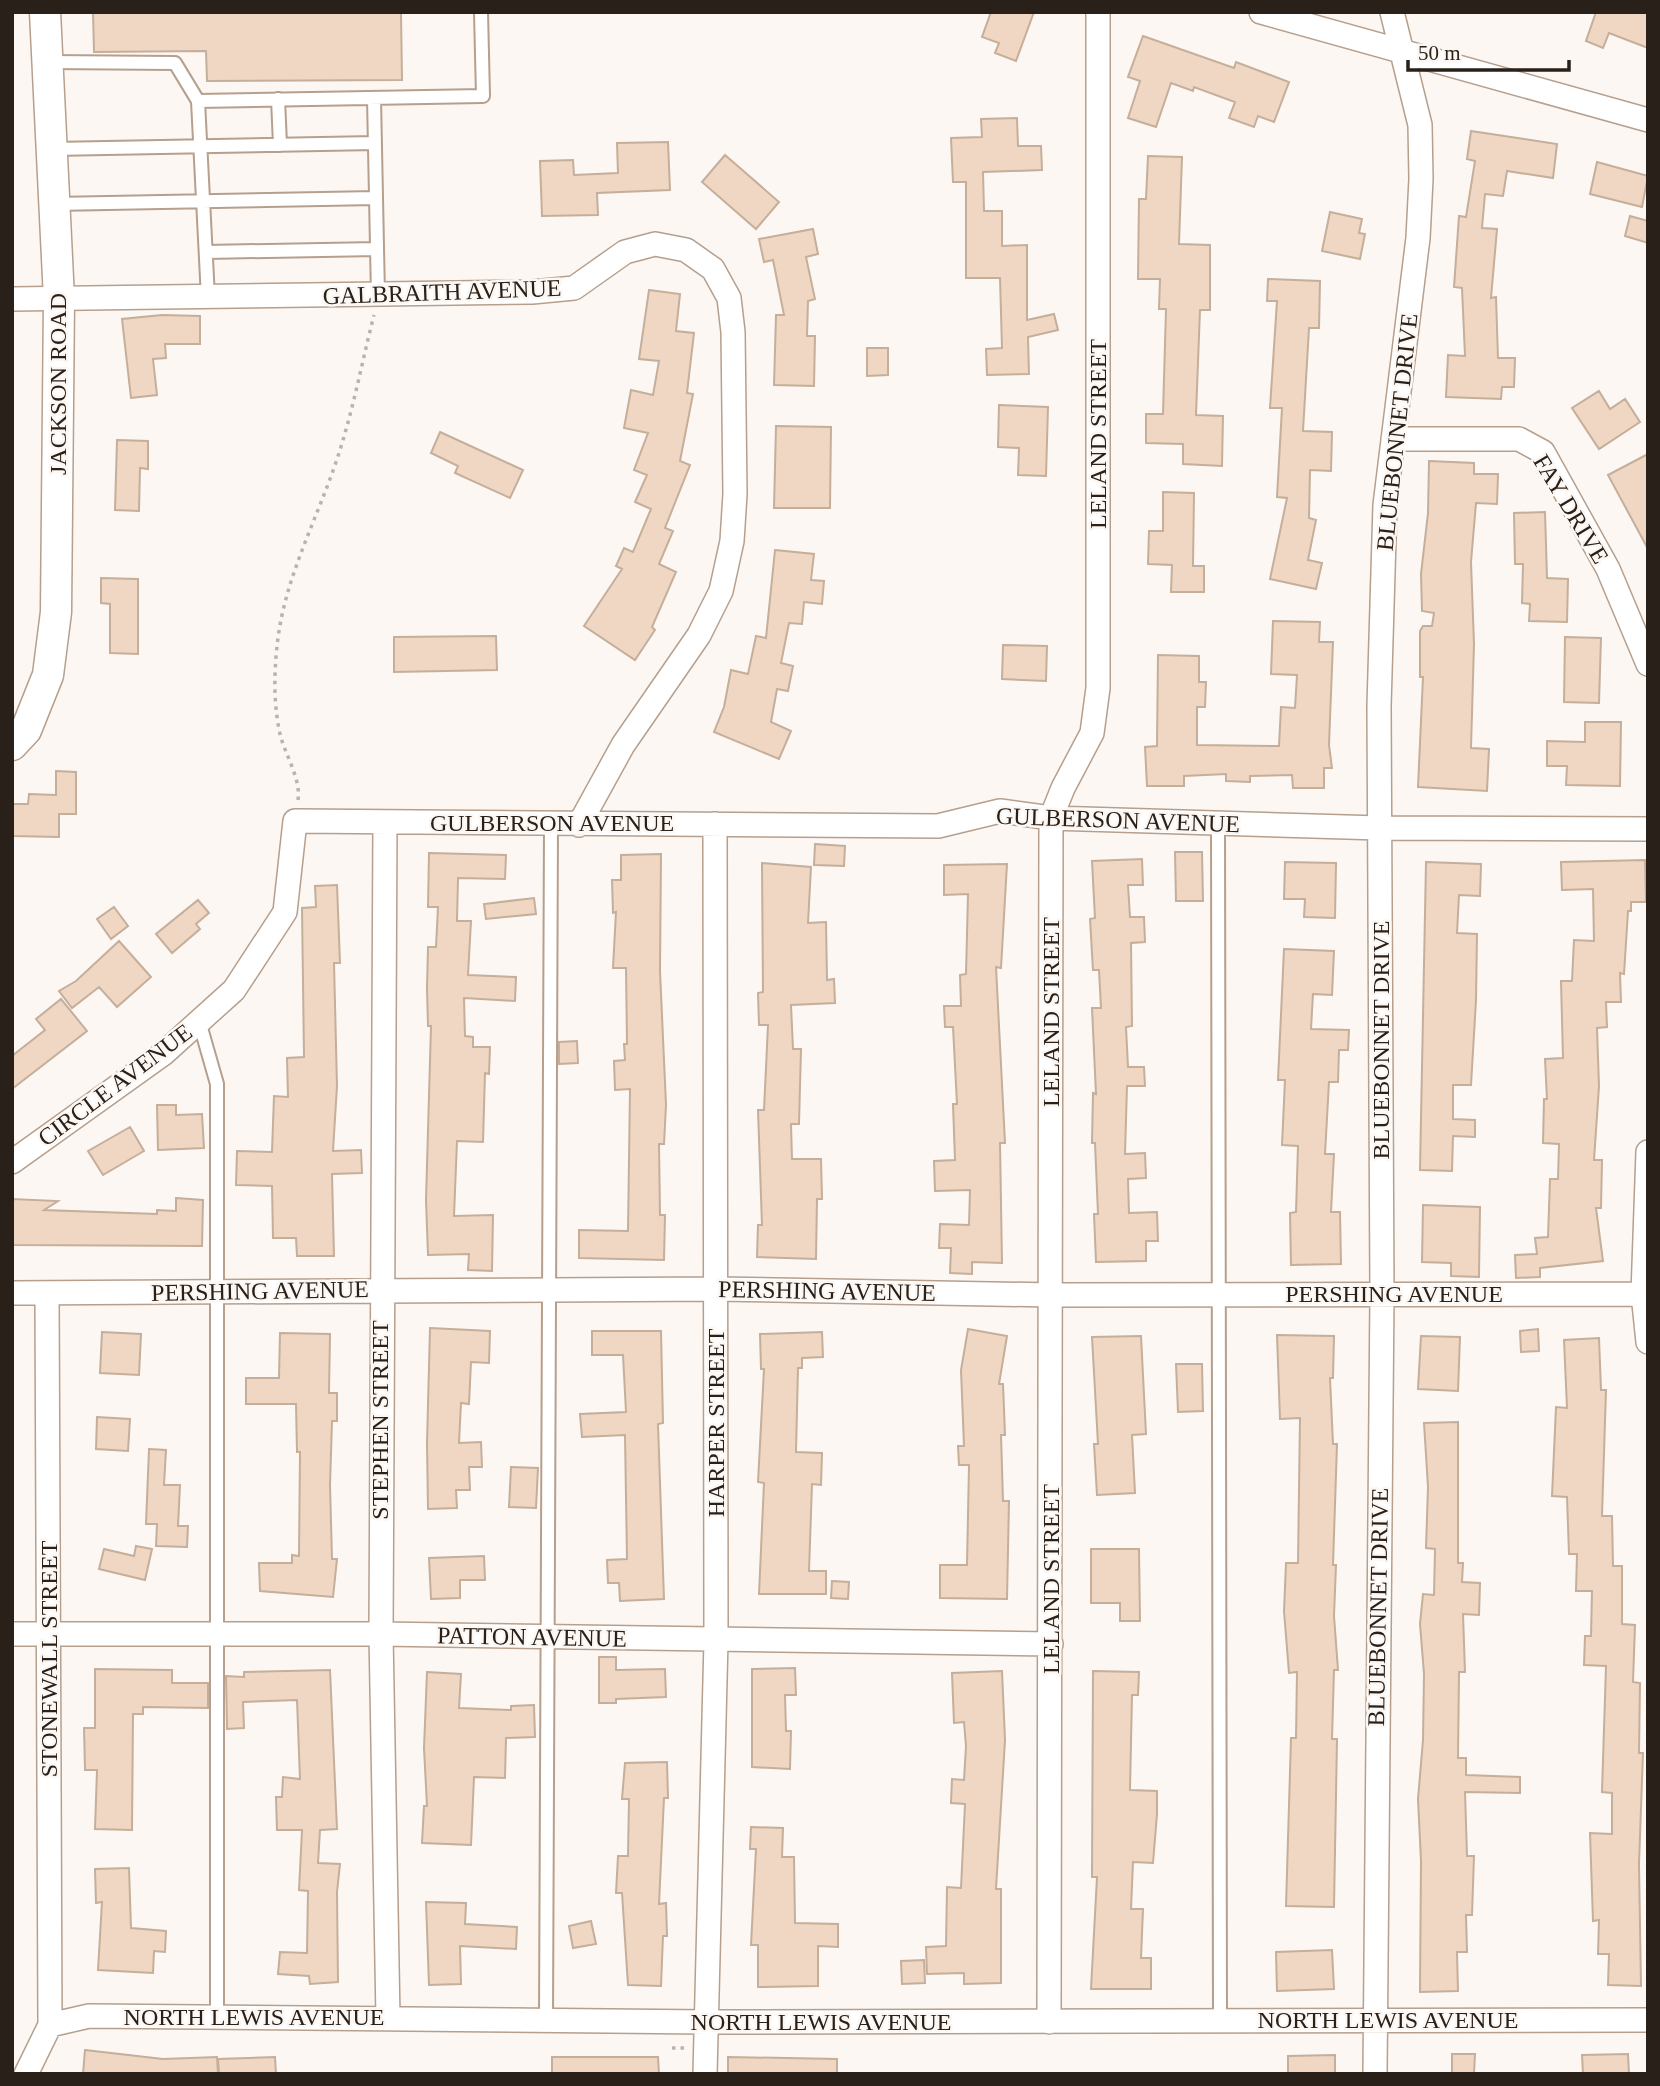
<svg xmlns="http://www.w3.org/2000/svg" width="1660" height="2086" font-family="Georgia,serif">
<style>
.building{fill:#efd7c3;stroke:#c5ae9a;stroke-width:2}
.lines{fill:none;stroke-linecap:round;stroke-linejoin:round}
.service-casing{stroke:#b69f8c;stroke-width:16}
.minor-casing{stroke:#b69f8c;stroke-width:26}
.tertiary-casing{stroke:#b69f8c;stroke-width:33}
.path{stroke:#b9b2ad;stroke-width:3.5;stroke-dasharray:3.5 5;stroke-linecap:butt}
.service{stroke:#fff;stroke-width:12}
.minor{stroke:#fff;stroke-width:23}
.tertiary{stroke:#fff;stroke-width:30}
.labels{text-anchor:middle;dominant-baseline:central;stroke-width:5;stroke-linejoin:round;paint-order:stroke}
.street-label{font-size:24px;fill:#292019;stroke:#fcf7f3}
</style>
<rect width="100%" height="100%" fill="#fcf7f3"/>
<path class="building" d="M93,12H401L402,80L207,81L206,51L94,52Z
M991,12H1034L1016,61L995,53L999,43L982,37Z
M1596,12H1648V48L1609,33L1603,48L1586,41Z
M1143,36L1234,68L1236,62L1289,82L1274,122L1258,116L1254,127L1229,118L1235,102L1194,87L1193,91L1171,83L1156,127L1128,118L1140,81L1128,77Z
M1017,118L1018,146H1041L1042,170L983,172L984,211H1002V246L1027,245V320L1054,314L1058,330L1028,337L1029,374L987,375L986,349L1002,348L1000,278H966V182H953L951,138L982,137L981,119Z
M1471,131L1557,144L1553,178L1507,171L1503,196L1485,194L1482,228L1497,229L1491,298L1496,297L1498,358H1515L1514,387H1502L1501,399L1446,397L1448,355L1465,356L1462,288L1454,287L1459,216L1466,217L1475,161L1467,159Z
M668,142L670,190L597,193L598,215L542,216L540,161L573,160L574,175L618,173L617,143Z
M725,155L779,202L756,229L702,182Z
M1148,156L1182,157L1179,244L1210,245V310H1200L1196,415L1223,416L1222,466L1183,464V444L1146,443V414H1163L1166,309H1159L1160,279H1138L1139,199H1146Z
M1597,162L1648,176L1642,207L1590,194Z
M1330,212L1362,219L1359,233L1365,234L1360,259L1322,251Z
M1630,216L1648,221V243L1625,236Z
M813,229L818,254L806,257L815,299L808,301L807,336H815L814,386L774,385L776,315H784L773,260L764,262L759,239Z
M1268,279L1320,281L1319,328H1309L1303,431L1332,432L1331,471L1310,470L1309,518L1316,520L1308,560L1322,563L1316,589L1270,579L1287,498L1277,497L1282,408H1270L1277,301H1267Z
M649,290L680,294L676,331L694,333L687,393L693,394L680,461L690,465L665,528L673,531L659,564L676,572L652,627L655,630L635,660L584,626L622,569L616,566L624,548L633,552L651,509L635,502L647,475L634,470L648,433L624,428L631,390L653,395L659,361L639,359Z
M162,315L200,316V344H165L166,358L153,359L157,395L131,398L122,319Z
M867,348H888V375L867,376Z
M1599,391L1610,409L1625,399L1640,422L1599,449L1572,408Z
M999,405L1048,407L1046,476L1018,475L1019,448L998,447Z
M776,426L831,427L830,508H774Z
M440,432L523,470L510,498L455,473L458,466L431,453Z
M117,440L148,441V469L140,468L139,511L115,510Z
M1648,454V549L1608,475Z
M1429,461L1474,463V474H1498L1497,504L1476,503L1471,562L1474,644L1471,748L1489,749L1487,791L1418,787L1423,677H1420V631L1423,626H1432L1434,613L1422,611L1421,574L1428,513Z
M1163,492L1194,493L1193,566H1204V592H1171L1172,565L1148,564L1149,531H1163Z
M1545,512L1547,578L1568,579L1567,622L1529,621L1530,604L1522,603L1523,564H1515L1514,513Z
M775,550L814,554L811,580L824,581L822,604L804,602L802,624L789,623L781,663L793,666L788,691L777,689L771,722L791,731L779,759L714,732L724,707L731,670L748,674L756,636L766,638Z
M101,578L138,579V654L110,653V604L101,603Z
M1273,621L1320,622L1319,642H1333L1329,745L1332,768H1324V788H1293L1292,775L1250,776V782L1226,781V774L1184,776V786H1147L1145,747L1157,746L1158,655L1199,656V682H1206L1205,707H1197V745L1279,746L1281,707L1295,708L1297,675L1271,674Z
M496,636L497,670L394,672V637Z
M1565,637L1601,638L1599,703L1564,702Z
M1003,645L1047,646L1046,681L1002,679Z
M1585,722H1621L1620,786L1566,785L1567,766H1547V741L1585,742Z
M56,771L76,772V814H59V837L12,836V804H28L29,794L56,795Z
M815,844L845,846L844,866L814,865Z
M1175,852H1202L1203,901H1176Z
M429,853L506,855L505,879L458,878L457,921H471L468,975L516,977L515,1001L464,998L465,1036L473,1037V1047H490L489,1074L485,1073L483,1142L457,1141L454,1216L493,1215L492,1271L468,1270L469,1254L428,1255L426,1200L431,1026H428L427,988L428,947H436L438,907H428Z
M661,854L660,971L666,1105L664,1144H659L660,1215H665L664,1260L579,1258V1230L628,1231L630,1089L615,1090L614,1061L625,1060L624,1044H627L626,968H613L616,912L613,913L612,880H621V855Z
M1142,859L1143,885H1128L1130,917H1144L1145,942L1131,943L1132,1026L1126,1027L1128,1067H1144L1145,1086H1127L1125,1154L1145,1153L1146,1178L1128,1179L1129,1213L1157,1212L1158,1241H1146V1261L1096,1262L1094,1214H1098L1095,1143H1092L1093,1093L1096,1094L1092,1008H1101L1099,970H1093L1090,919L1095,918L1092,861Z
M1645,860L1646,902H1631V911H1628L1624,974L1620,973L1621,1002H1606L1607,1027L1597,1028L1599,1086L1594,1160H1602L1601,1208H1596L1603,1261L1540,1268V1277L1516,1278L1515,1255L1537,1254L1535,1238L1548,1237L1550,1179H1558L1559,1144L1543,1143L1544,1099H1547L1545,1059L1563,1058L1561,981H1572L1574,940L1594,941L1593,889L1562,890L1561,862Z
M1285,862L1336,863L1335,918L1304,917L1305,899H1284Z
M1426,862L1481,864L1480,896L1459,895L1457,933L1477,934L1476,1000L1471,1085H1453V1119L1475,1120V1137L1453,1136L1452,1171L1420,1170Z
M762,863L811,867L808,923L826,922L827,980L834,979L835,1003L791,1005L793,1049H801L799,1124H791L792,1159H821L822,1199H817L816,1259L757,1257L758,1225H762L758,1110H764L768,1025H759L758,993L763,992Z
M1007,864L1001,968L996,967L1005,1143H1000L1002,1263L972,1262V1274L950,1273L951,1248H939L940,1224L969,1225L970,1190L935,1191L934,1161L955,1160L953,1104H957L953,1027H945L944,1006H961L960,975L966,974L968,894L944,895V865Z
M337,885L340,963H334L337,1086L333,1151L361,1150L362,1173L332,1174L334,1256H297L296,1238H273L272,1186L236,1185L237,1151L272,1152L274,1096L288,1097L287,1058L304,1057L302,908L316,907L315,886Z
M534,898L536,914L486,919L484,904Z
M198,900L209,913L196,924L200,929L172,953L156,934Z
M114,907L128,926L111,939L97,919Z
M119,941L151,977L117,1007L99,987L72,1008L59,991L76,981Z
M1284,949L1334,951L1332,995L1313,994L1311,1029L1349,1030L1348,1050H1339L1338,1082H1329L1325,1154H1334L1331,1212H1340L1341,1264L1291,1265L1290,1213L1296,1212L1298,1146L1282,1145L1285,1080H1278Z
M61,999L87,1031L12,1089V1056L45,1030L36,1019Z
M577,1041L578,1063L559,1064V1042Z
M157,1105H176V1115L202,1114L204,1148L158,1150Z
M130,1127L144,1151L103,1175L88,1151Z
M176,1198L203,1200L202,1246L12,1245V1199L58,1201L44,1210L157,1214V1210L176,1211Z
M1423,1205L1480,1207L1479,1277L1451,1276V1263L1422,1262Z
M430,1328L490,1331L489,1363L471,1362L469,1404L461,1403L459,1443L481,1442L482,1467H469L470,1490H456L457,1508L428,1509L427,1443Z
M968,1329L1007,1336L999,1384H1003L1005,1435H1001L1003,1501H1009L1007,1599L940,1598V1565H967L969,1465H959L958,1446H964L961,1370Z
M1538,1329L1539,1351L1521,1352L1520,1331Z
M592,1331H661L663,1423L658,1424L664,1599L620,1601L619,1583H608L607,1560L627,1559L625,1435L582,1437L580,1414L626,1412L623,1355H592Z
M102,1332L141,1334L139,1375L100,1373Z
M822,1332L823,1357L802,1358V1368H798L796,1452L822,1453L821,1485L812,1484L809,1571H826V1594H759L764,1483L758,1482L764,1369H761L760,1334Z
M280,1333L330,1334L329,1393H337V1421H332L330,1485L332,1559H337L333,1597L260,1591L259,1563H292V1555L299,1556L300,1452H297L296,1404H246V1378H279Z
M1277,1335L1334,1336L1333,1378H1330L1333,1444H1337L1333,1565H1336L1334,1616L1338,1670H1334L1332,1739H1337L1334,1907L1286,1906L1291,1738H1296L1297,1672L1289,1673L1284,1611L1286,1563H1298L1300,1418L1280,1419Z
M1141,1336L1146,1434L1132,1435L1135,1493L1097,1495L1094,1444H1098L1092,1337Z
M1421,1336L1460,1337L1458,1391L1418,1389Z
M1599,1338L1601,1390H1606L1602,1516H1612L1613,1566H1622V1624L1635,1625L1633,1682L1640,1683L1639,1753H1643L1639,1864L1641,1986L1608,1985L1609,1954H1598L1599,1920L1593,1921L1590,1833L1612,1834V1793L1602,1792L1606,1666L1584,1665L1585,1636H1591L1592,1591H1576L1577,1554H1569L1567,1497L1552,1496L1556,1407L1567,1408L1564,1340Z
M1176,1364H1202L1203,1411L1178,1412Z
M97,1417L130,1419L128,1451L96,1449Z
M1458,1422V1563H1463L1462,1582L1480,1583L1479,1615L1463,1614L1465,1672H1459L1458,1758H1466V1775L1520,1777V1793L1465,1792L1467,1856H1474L1472,1915H1466L1467,1952H1457L1458,1991L1420,1992L1421,1861L1418,1799L1423,1740L1424,1674L1420,1624L1423,1594L1434,1595L1435,1549L1426,1548L1428,1487L1424,1423Z
M149,1449L166,1450L164,1485H180L178,1526H188L187,1547L156,1546L157,1524H146Z
M511,1467L538,1468L536,1508L509,1507Z
M136,1546L152,1549L145,1580L99,1569L104,1549L134,1556Z
M1091,1549H1139L1140,1621H1120V1603H1091Z
M484,1556L485,1580H460V1598L431,1599L429,1558Z
M832,1581L849,1582L848,1599L831,1598Z
M599,1657H616V1670L665,1669L666,1697L616,1699V1703H599Z
M795,1668L796,1695H785L786,1731H791L790,1769L752,1767V1669Z
M95,1669L172,1670V1683H208V1708L143,1707V1714H133L132,1830L95,1829L97,1770H85L84,1728H95Z
M330,1670L337,1829L320,1830L318,1863L340,1864L337,1892L338,1982L310,1984L309,1976L278,1974L280,1952L307,1953L308,1891L299,1890L302,1830H277L276,1797H282L283,1777L300,1779L297,1700L243,1702L244,1728L227,1729L226,1676L244,1677V1672Z
M1002,1671L1005,1740L996,1889H1001V1983L964,1984V1973L927,1974L926,1947L946,1946L947,1887L961,1888L965,1804L951,1803L952,1779L964,1780L966,1746L964,1722L954,1723L952,1673Z
M1093,1671L1139,1672L1138,1695H1132L1130,1790L1157,1791V1814L1153,1863L1133,1862L1131,1909H1143L1141,1958H1151V1989H1091L1097,1877H1092Z
M427,1672L461,1674L459,1708L511,1710V1706L534,1705L535,1737L506,1738L505,1778L474,1777L471,1845L422,1843L424,1806H427L424,1748Z
M667,1762L668,1798H664L659,1904L666,1903L667,1936H663L661,1986L628,1985L622,1893H616L618,1856H628L629,1799H622L625,1763Z
M751,1827L783,1828L782,1857H794L795,1923L838,1924V1947L818,1946V1986L758,1987V1945H751L756,1849H750Z
M129,1868L131,1928L166,1931L165,1952L154,1951L153,1973L98,1970L102,1902L96,1903L95,1869Z
M426,1902L466,1903L465,1924L517,1927L516,1949L460,1946L461,1984L429,1985Z
M591,1921L596,1944L573,1948L569,1926Z
M1332,1950L1334,1989L1277,1991L1276,1952Z
M924,1960L925,1983L902,1984L901,1961Z
M85,2050L163,2059L217,2057L218,2074H83Z
M1452,2054H1475L1474,2074H1452Z
M1628,2054L1629,2074H1583L1582,2055Z
M1335,2055V2074H1288V2056Z
M275,2057L276,2074H219L218,2059Z
M552,2057H658L659,2074H552Z
M728,2057L837,2059V2074H728Z"/>
<g class="lines">
<g class="service-casing">
<path id="service" d="M48,62L175,63L198,101L208,298
M374,98L378,296
M278,99L280,145
M198,101L483,96L481,12
M52,149L375,143
M54,204L376,198
M206,252L377,249
M1218,823L1220,2021
M199,1021L217,1084V2017
M546,2020L551,825"/>
</g>
<g class="minor-casing">
<path id="minor" d="M1261,12L1648,120
M12,299L532,292L574,288L625,252L655,244L686,250L713,269L729,298L733,332L735,494L732,541L721,591L699,635L623,745L579,825
M1393,439H1519L1543,452L1608,569L1648,664
M385,822L381,1634L388,2018
M1648,1152L1643,1294L1648,1342
M12,1162L163,1054L234,990L285,912L295,821L938,826L1000,811L1051,818L1380,828L1648,829
M12,1293L716,1289L1052,1295L1643,1294
M47,1293L50,2025
M12,1634H381L1051,1644
M1049,2022L1051,818L1063,788L1092,733L1098,688V12
M26,2074L50,2025L89,2016L707,2022L1648,2020
M705,2074L716,1641L715,824
M1375,2074L1382,1294L1379,706L1385,505L1418,238L1421,179L1420,125L1392,12"/>
</g>
<g class="tertiary-casing">
<path id="tertiary" d="M12,745L26,730L48,675L56,612L59,299L45,12"/>
</g>
<path class="path" d="M298,800C301,778 285,755 280,734C273,702 274,669 278,638C286,577 315,523 335,465C352,416 361,366 374,315
M672,2048H686"/>
<use href="#service" class="service"/>
<use href="#minor" class="minor"/>
<use href="#tertiary" class="tertiary"/>
</g>
<g class="labels">
<g class="street-label">
<text transform="translate(442 292) rotate(-2)">GALBRAITH AVENUE</text>
<text transform="translate(58 384) rotate(-90)">JACKSON ROAD</text>
<text transform="translate(1397 432) rotate(-84)">BLUEBONNET DRIVE</text>
<text transform="translate(1098 434) rotate(-90)">LELAND STREET</text>
<text transform="translate(1571 509) rotate(59)">FAY DRIVE</text>
<text transform="translate(1118 820) rotate(2)">GULBERSON AVENUE</text>
<text x="552" y="823">GULBERSON AVENUE</text>
<text transform="translate(1051 1012) rotate(-90)">LELAND STREET</text>
<text transform="translate(1381 1040) rotate(-90)">BLUEBONNET DRIVE</text>
<text transform="translate(115 1085) rotate(-37)">CIRCLE AVENUE</text>
<text transform="translate(260 1291) rotate(-1)">PERSHING AVENUE</text>
<text transform="translate(827 1291) rotate(1)">PERSHING AVENUE</text>
<text x="1394" y="1294">PERSHING AVENUE</text>
<text transform="translate(380 1420) rotate(-90)">STEPHEN STREET</text>
<text transform="translate(716 1423) rotate(-90)">HARPER STREET</text>
<text transform="translate(1051 1579) rotate(-90)">LELAND STREET</text>
<text transform="translate(1378 1607) rotate(-89)">BLUEBONNET DRIVE</text>
<text transform="translate(532 1637) rotate(1)">PATTON AVENUE</text>
<text transform="translate(49 1659) rotate(-90)">STONEWALL STREET</text>
<text x="254" y="2017">NORTH LEWIS AVENUE</text>
<text x="1388" y="2020">NORTH LEWIS AVENUE</text>
<text x="821" y="2022">NORTH LEWIS AVENUE</text>
</g>
</g>
<rect width="1660" height="2086" fill="none" stroke="#292019" stroke-width="28"/>
<path d="M1408 60v10h161v-10" fill="none" stroke="#292019" stroke-width="3.5"/>
<text x="1418" y="60" font-size="21" fill="#292019" stroke="#fcf7f3" stroke-width="5" paint-order="stroke">50 m</text>
</svg>
